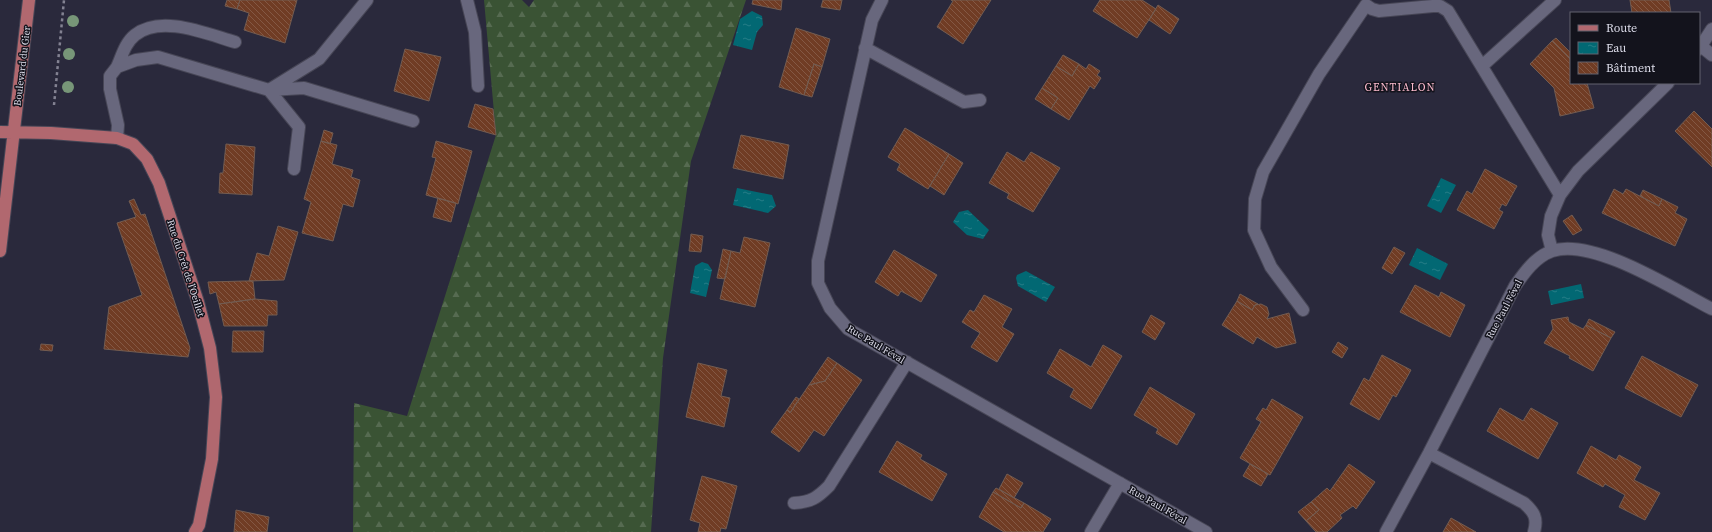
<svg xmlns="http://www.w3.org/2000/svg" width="1712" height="532" font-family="'Source Serif 4',serif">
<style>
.forest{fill:url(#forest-firs)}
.water{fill:url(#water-ripples)}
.building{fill:url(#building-back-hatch);stroke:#735c51}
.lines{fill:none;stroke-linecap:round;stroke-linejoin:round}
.minor-casing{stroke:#474656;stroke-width:14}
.major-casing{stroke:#474656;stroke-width:14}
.path{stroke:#838292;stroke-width:2.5;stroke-dasharray:3 3;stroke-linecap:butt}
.minor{stroke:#68677d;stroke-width:12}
.major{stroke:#b1686f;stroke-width:12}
.tree{fill:#779678}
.labels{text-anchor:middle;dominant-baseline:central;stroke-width:3;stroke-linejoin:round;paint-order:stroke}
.street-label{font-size:10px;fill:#dcdce9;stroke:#13131c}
.neighbourhood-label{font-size:11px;letter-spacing:1px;fill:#fdbbce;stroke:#13131c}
</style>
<defs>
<pattern id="forest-firs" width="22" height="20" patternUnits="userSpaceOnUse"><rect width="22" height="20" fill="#3a5334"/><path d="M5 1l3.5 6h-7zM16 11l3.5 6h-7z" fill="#566b51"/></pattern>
<pattern id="water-ripples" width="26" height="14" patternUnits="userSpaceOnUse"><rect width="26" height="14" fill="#026873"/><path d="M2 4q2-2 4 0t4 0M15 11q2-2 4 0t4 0" fill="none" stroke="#267d87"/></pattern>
<pattern id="building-back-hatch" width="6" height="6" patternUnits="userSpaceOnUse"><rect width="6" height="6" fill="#703c24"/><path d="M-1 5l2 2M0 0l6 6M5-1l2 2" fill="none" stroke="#845844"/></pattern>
</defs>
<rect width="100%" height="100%" fill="#2a293c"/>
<path class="forest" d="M484,0H522L529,7L534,0H746L691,161L663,358L651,532H353L354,403L407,416L496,135Z"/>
<path class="water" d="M752,11L762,16L763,25L757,32L752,50L733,45L740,19Z
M1441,178L1456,185L1441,213L1427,206Z
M737,188L772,195L776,206L768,213L733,205Z
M968,210L989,230L983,239L967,235L953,222L959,212Z
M1417,248L1448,264L1440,280L1409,265Z
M702,262L708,264L712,270L706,297L690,293L695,266Z
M1026,271L1055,287L1046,302L1018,286L1016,278L1017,275Z
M1581,284L1584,298L1551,305L1548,291Z"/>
<path class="building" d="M227,0H240L237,9L225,6Z
M240,0H297L285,43L244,30L249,13L237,9Z
M753,0H782L781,10L752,4Z
M823,0H842L840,10L821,7Z
M951,0H991L963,44L937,27L953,1Z
M1100,0H1142L1156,9L1137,38L1093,11Z
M1630,0H1669L1671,13H1632Z
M1158,5L1179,19L1170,34L1149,20Z
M796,28L830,39L822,67L814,64L804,95L779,87Z
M1556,38L1571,53L1570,59L1552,41Z
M1552,41L1570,59L1571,83H1587L1594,108L1560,116L1554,88L1530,64Z
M405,49L441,57L429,101L394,91Z
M1063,55L1079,64L1072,76L1056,66Z
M814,64L822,67L812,97L804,95Z
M1079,64L1086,69L1089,64L1100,71L1097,75L1101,78L1094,89L1090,86L1069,120L1051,109L1058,98L1042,88L1056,66L1072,76Z
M1042,88L1058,98L1051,109L1035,99Z
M475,104L493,109L496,135L468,127Z
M1694,111L1712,129V167L1675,131Z
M905,128L949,154L928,189L897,170L900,164L888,157Z
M324,130L333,133L330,144L321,141Z
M741,135L789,145L783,179L733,168Z
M321,141L337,145L332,164L353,170L351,177L360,180L353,207L343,204L333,241L302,233L311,202L304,199Z
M436,141L472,151L458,204L426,195L436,158L432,157Z
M226,144L255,147L252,195L219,193L220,173H223Z
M1007,152L1024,162L1031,152L1060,168L1033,212L1007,198L1009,194L989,183Z
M949,154L963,163L944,195L930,186Z
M1485,169L1517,186L1506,206L1502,204L1499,210L1503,212L1494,229L1457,210L1467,191L1472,194Z
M1614,189L1623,194L1626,189L1659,206L1662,199L1678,207L1675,213L1687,219L1675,246L1602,213Z
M1643,190L1662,199L1659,206L1640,196Z
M438,198L456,203L451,222L433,217Z
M134,199L141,215L145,214L190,348L188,357L104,349L109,307L142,295L117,223L136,217L129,201Z
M1572,215L1582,230L1573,235L1563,221Z
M278,226L298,232L284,280L249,281L257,253L269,256Z
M691,234L703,236L701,252L689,251Z
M744,237L770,243L755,307L720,299L731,251L740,253Z
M1394,247L1405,253L1392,274L1382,268Z
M723,249L731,251L725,279L717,278Z
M894,250L937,275L921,302L901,291L898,296L875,282Z
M244,281H253L255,299L219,304L216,292L210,294L208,282Z
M1415,285L1439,297L1441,292L1465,305L1450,337L1400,312Z
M1240,294L1258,304L1255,305L1252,310L1237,301Z
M984,295L1012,309L1002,327L1014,334L997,362L971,347L980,333L962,322L970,310L974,312Z
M255,299L277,301V315H268L267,326H224L219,304Z
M1237,301L1252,310L1255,305L1261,304L1267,307L1269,314L1267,319L1289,313L1296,343L1276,348L1257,337L1253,344L1222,325Z
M1151,315L1165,323L1155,340L1142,332Z
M1568,317L1569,322L1583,329L1586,325L1611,338L1593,371L1569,358L1570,356L1544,343L1553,329L1551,320Z
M1589,319L1615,332L1611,338L1586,325Z
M233,331H264L263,352H232Z
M1338,342L1348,348L1342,358L1332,352Z
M41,344L53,345L52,351L40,350Z
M1103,345L1122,356L1091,409L1070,397L1074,389L1047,373L1060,349L1091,367Z
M1382,355L1411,370L1396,397L1393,395L1379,420L1350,404L1364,378L1369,381Z
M1642,356L1698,385L1681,417L1625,388Z
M828,357L837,363L825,381L809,385Z
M698,363L727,370L721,396L730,398L724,427L686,417Z
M837,363L862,380L824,436L814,430L799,452L771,432L787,410L790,413L809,385L825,381Z
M1150,387L1195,414L1177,445L1156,433L1158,429L1134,415Z
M796,397L799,399L790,413L787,410Z
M1272,399L1303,417L1270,475L1240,458L1261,422L1256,419L1263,408L1266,410Z
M1500,408L1523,421L1531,408L1558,423L1538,459L1487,431Z
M897,441L922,455L920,459L947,474L932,501L879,472Z
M1591,446L1616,460L1619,455L1641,467L1634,480L1660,493L1645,520L1619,507L1625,495L1605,484L1603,487L1577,473Z
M1250,464L1268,474L1261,486L1243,476Z
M1349,464L1375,482L1356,509L1353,506L1340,515L1342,518L1327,532H1316L1306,521L1319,510L1311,502L1327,488L1330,491Z
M1007,474L1023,483L1014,498L999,489Z
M702,476L737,486L726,529L721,528L720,532H698L700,523L690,520Z
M996,488L1024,503L1021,508L993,492Z
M993,492L1021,508L1024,503L1051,519L1043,532H1004L979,517Z
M1311,502L1319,510L1306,521L1298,512Z
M236,510L269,517L267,532H234Z
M1451,518L1476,532H1443Z"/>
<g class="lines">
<g class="minor-casing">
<path id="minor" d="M467,0L475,32L478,86
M882,0L872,20L818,261V283L830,308L848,329L1206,532
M1701,46L1712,55
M865,48L964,102L980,100
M1699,49L1712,29
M1482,66L1555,0
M117,67C122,56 125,43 135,35C161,14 207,34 235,42
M117,138L118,125L110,89V76L117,67L136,60L158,57L269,90L304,88L413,121
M294,169L299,127L269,90L319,59L367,0
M1552,251L1548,235L1551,216L1560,195L1578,171L1668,83
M1303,310L1271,267L1254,230L1255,199L1263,172L1319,74L1366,5L1372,9L1379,11L1433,6H1440L1448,11L1560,195
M1429,453L1524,503C1534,512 1538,518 1534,532
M794,503C811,502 817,498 829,486L907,362
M1091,532L1120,483
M1386,532L1429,453L1515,286C1524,273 1535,257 1552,251C1593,237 1675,290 1712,309"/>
</g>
<g class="major-casing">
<path id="major" d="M0,132L51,133L117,138L133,144L147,159L159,183L198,302L210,348L216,397L212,459L199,525L195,532
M0,251L29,0"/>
</g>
<path class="path" d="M54,105L64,0"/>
<use href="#minor" class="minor"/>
<use href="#major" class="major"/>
</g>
<g class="tree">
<circle cx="73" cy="21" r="6"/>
<circle cx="69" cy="54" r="6"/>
<circle cx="68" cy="87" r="6"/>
</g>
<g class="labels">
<g class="street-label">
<text transform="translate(22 66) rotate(-83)">Boulevard du Gier</text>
<text transform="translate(186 268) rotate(72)">Rue du Crêt de l'Oeillet</text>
<text transform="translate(1504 309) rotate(-62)">Rue Paul Féval</text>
<text transform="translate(876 344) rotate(31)">Rue Paul Féval</text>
<text transform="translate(1158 505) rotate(30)">Rue Paul Féval</text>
</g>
<g class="neighbourhood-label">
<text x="1400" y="87">GENTIALON</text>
</g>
</g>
<rect x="1570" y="12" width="130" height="72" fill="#13131c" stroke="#63636e"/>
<rect x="1578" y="25" width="20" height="6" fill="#b1686f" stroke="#63636e"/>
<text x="1606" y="32" font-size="12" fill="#dcdce9">Route</text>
<rect x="1578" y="42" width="20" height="12" fill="url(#water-ripples)" stroke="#63636e"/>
<text x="1606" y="52" font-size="12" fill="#dcdce9">Eau</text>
<rect x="1578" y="62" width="20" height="12" fill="url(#building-back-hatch)" stroke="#63636e"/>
<text x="1606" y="72" font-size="12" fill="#dcdce9">Bâtiment</text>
</svg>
